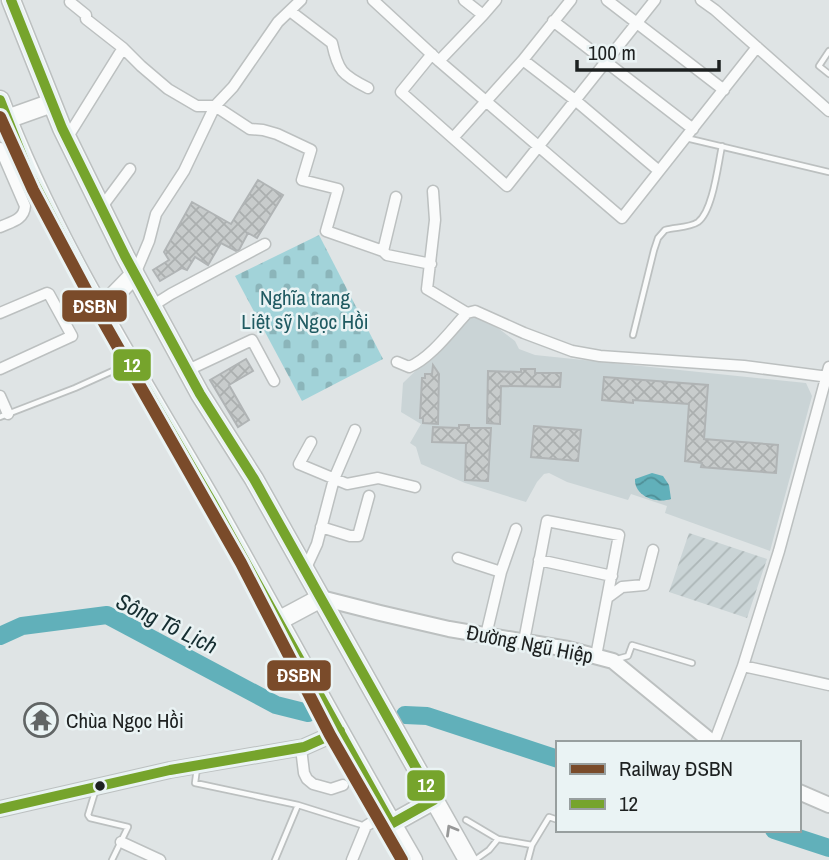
<svg xmlns="http://www.w3.org/2000/svg" width="829" height="860" font-family="'Archivo Narrow',sans-serif">
<style>
.built{fill:#cad4d6}
.industrial{fill:url(#industrial-furrows)}
.cemetery{fill:url(#cemetery-stones)}
.water{fill:url(#water-waves)}
.lines{fill:none;stroke-linecap:round;stroke-linejoin:round}
.river{stroke:#61b0ba;stroke-width:18}
.building{fill:url(#building-cross-hatch);stroke:#b0b4b5;stroke-width:2}
.lane-casing{stroke:#bcc0c0;stroke-width:8}
.street-casing{stroke:#bcc0c0;stroke-width:13}
.secondary-casing{stroke:#bcc0c0;stroke-width:18}
.highway-casing{stroke:#bcc0c0;stroke-width:21}
.lane{stroke:#fafbfb;stroke-width:4.5}
.street{stroke:#fafbfb;stroke-width:10}
.secondary{stroke:#fafbfb;stroke-width:14}
.highway{stroke:#fafbfb;stroke-width:18}
.bus-1-casing{stroke:#eaf3f4;stroke-width:16}
.bus-1{stroke:#76a42c;stroke-width:10}
.rail-1-casing{stroke:#eaf3f4;stroke-width:18}
.rail-1{stroke:#7a4b2a;stroke-width:12}
.oneway{stroke:#979898}
.bus-dot{fill:#1d2020;stroke:#eaf3f4;stroke-width:2.5}
.labels{text-anchor:middle;dominant-baseline:central;stroke-width:5;stroke-linejoin:round;paint-order:stroke}
.park-label{font-size:21px;fill:#205b62;stroke:#eaf3f4}
.street-label{font-size:21px;fill:#1d2020;stroke:#eaf3f4}
.poi-label{font-size:21px;fill:#1d2020;stroke:#eaf3f4;text-anchor:start}
.water-label{font-size:23px;font-style:italic;fill:#162e31;stroke:#eaf3f4}
.line-badge{stroke:#eaf3f4;stroke-width:2.5}
.badge-label{font-size:19px;text-anchor:middle;font-weight:bold;fill:#fff}
</style>
<defs>
<pattern id="industrial-furrows" width="10" height="10" patternUnits="userSpaceOnUse" patternTransform="scale(1.75)"><rect width="10" height="10" fill="#cad4d6"/><path d="M-1 1l2-2M0 10L10 0M9 11l2-2" fill="none" stroke="#adb6b7"/></pattern>
<pattern id="cemetery-stones" width="16" height="16" patternUnits="userSpaceOnUse" patternTransform="scale(1.75)"><rect width="16" height="16" fill="#a2d3d9"/><path d="M2 7V4a2 2 0 0 1 4 0v3zM10 15v-3a2 2 0 0 1 4 0v3z" fill="#8bb5ba"/></pattern>
<pattern id="water-waves" width="16" height="10" patternUnits="userSpaceOnUse" patternTransform="scale(1.75)"><rect width="16" height="10" fill="#61b0ba"/><path d="M0 5q4-4 8 0t8 0" fill="none" stroke="#4f8f97"/></pattern>
<pattern id="building-cross-hatch" width="8" height="8" patternUnits="userSpaceOnUse" patternTransform="scale(1.75)"><rect width="8" height="8" fill="#c8cccc"/><path d="M0 0l8 8M0 8l8-8" fill="none" stroke="#abafaf"/></pattern>
</defs>
<rect width="100%" height="100%" fill="#dfe4e5"/>
<path class="built" d="M481,315L515,341L519,349L535,355L806,383L812,396L770,551L665,513L667,506L631,494L628,500L567,482L549,473L544,474L537,482L526,502L465,483L421,464L416,447L410,443L421,424L401,412L403,383L469,319Z"/>
<path class="industrial" d="M689,533L767,559L747,618L669,592Z"/>
<path class="cemetery" d="M319,235L383,359L302,401L235,276Z"/>
<path class="water" d="M652,473L663,476L669,485L671,499C656,504 634,496 635,479Z"/>
<g class="lines">
<path class="river" d="M0,636L22,626L107,615L276,705L308,713
M405,715L427,716L558,759
M774,830L829,848"/>
</g>
<path class="building" d="M258,180L283,195L257,238L248,233L239,250L236,251L221,243L208,265L195,257L187,270L182,268L160,281L153,270L169,260L164,252L192,202L231,224Z
M246,359L253,371L229,385L249,420L238,427L210,380Z
M433,365L439,374L438,424L423,423V418H420L422,378H425V374H432Z
M521,369H535V373H561L560,387L501,386L500,424L487,423L488,371L521,372Z
M604,377L708,385L704,439L778,445L776,473L701,467L702,463L685,461L689,404L633,400V403L602,400Z
M459,425H469V428H491L488,481L465,480L466,443L432,442L433,427L459,428Z
M534,426L581,430L578,461L531,457Z"/>
<g class="lines">
<g class="lane-casing">
<path id="lane" d="M829,51L819,66L829,74
M686,138L829,172
M633,335L654,250L658,238L665,230C675,227 689,228 698,222C713,211 718,164 722,146
M0,417L75,388L126,365
M617,659L628,656L632,645L692,663
M197,768L195,783L298,805L365,826
M95,792L88,815L90,818L128,827L112,860
M466,820L498,839
M275,860L298,805
M475,860L489,850L498,839L532,845
M528,860L532,845L549,817L558,820"/>
</g>
<g class="street-casing">
<path id="street" d="M373,0L439,61L483,15L464,0
M607,0L724,90
M701,0L715,10L829,111
M70,2L86,15V19L123,48
M290,11L332,43C338,71 342,75 368,88
M483,15L496,0
M553,21L693,129
M432,54L401,92L507,186L655,0
M523,60L575,100L659,171
M439,61L622,218L757,47
M67,138L123,48L141,66L168,89L197,106H215L250,129L263,130L277,134L311,150L302,180L338,189L326,231L383,251L387,255L431,264
M453,138L523,60L571,0
M0,148L25,206C24,220 11,222 0,227
M433,191L435,220L427,289L467,313
M101,208L130,169
M383,251L396,197
M135,274L149,241L156,214L184,171L215,106L233,87L278,22L301,0
M152,306L171,294L265,244
M0,313L47,293L49,294L72,336L0,369
M397,362L409,367C431,358 451,330 467,313L475,311L524,333L572,351L600,356L744,366L829,377
M188,370L252,340L274,381
M0,396L8,414
M311,442L299,464L347,484L378,478L415,487
M321,527L350,536H358L369,496
M458,558L501,572L486,635
M539,560L612,576
M305,570L317,544L334,479L355,430
M501,572L516,529
M607,598L622,587L644,585L653,550
M524,641L547,521L619,535L596,656
M743,666L829,685
M714,743L743,666L779,551L829,367
M301,748L304,773L307,779L313,784L331,789L343,785
M121,842L160,860
M352,860L366,826L374,821"/>
</g>
<g class="secondary-casing">
<path id="secondary" d="M321,598L380,613L449,629L568,649L613,661L713,743
M799,792L829,805
M0,809L170,770L304,747L340,731"/>
</g>
<g class="highway-casing">
<path id="highway" d="M11,0L62,128L125,256L200,394L254,479L468,860
M0,100C54,243 137,371 213,503C280,622 344,742 413,860
M7,119L52,103
M100,310L135,274
M278,621L321,598
M391,824L434,800"/>
</g>
<use href="#lane" class="lane"/>
<use href="#street" class="street"/>
<use href="#secondary" class="secondary"/>
<use href="#highway" class="highway"/>
<g class="bus-1-casing">
<path id="bus-1" d="M0,100L28,171L100,310L212,502L391,824L434,800L254,479L200,394L125,256L62,128L11,0
M0,809L170,770L304,747L340,731"/>
</g>
<use href="#bus-1" class="bus-1"/>
<g class="rail-1-casing">
<path id="rail-1" d="M0,117L33,190L99,314L241,563L330,735L402,860"/>
</g>
<use href="#rail-1" class="rail-1"/>
</g>
<defs><path id="oneway-chevron" d="M-2-3.5L2.5 0L-2 3.5" fill="none" stroke-width="1.6" stroke-linecap="round" stroke-linejoin="round" transform="scale(1.75)"/></defs>
<use class="oneway" href="#oneway-chevron" transform="translate(451 830) rotate(-120)"/>
<defs>
<g id="temple-ring" transform="scale(1.75)"><circle r="9.5" fill="#eaf3f4" stroke="#616565" stroke-width="1.5"/><path d="M0-6L5-2H3V0L6.5 2.5H4V6H1.5V3h-3V6H-4V2.5H-6.5L-3 0V-2H-5Z" fill="#616565"/></g>
</defs>
<g fill-rule="evenodd">
<use href="#temple-ring" x="41" y="720"/>
</g>
<circle class="bus-dot" cx="100" cy="786" r="6"/>
<g class="labels">
<g class="park-label">
<text x="305" y="297">Nghĩa trang<tspan x="305" dy="24">Liệt sỹ Ngọc Hồi</tspan></text>
</g>
<g class="street-label">
<text transform="translate(530 644) rotate(11)">Đường Ngũ Hiệp</text>
</g>
<g class="poi-label">
<text x="66" y="720">Chùa Ngọc Hồi</text>
</g>
<g class="water-label">
<text transform="translate(167 623) rotate(26)">Sông Tô Lịch</text>
</g>
</g>
<g class="line-badge">
<rect x="61" y="289" width="67" height="34" rx="7" fill="#7a4b2a"/>
<rect x="112" y="348" width="40" height="34" rx="7" fill="#76a42c"/>
<rect x="266" y="659" width="66" height="33" rx="7" fill="#7a4b2a"/>
<rect x="406" y="769" width="40" height="33" rx="7" fill="#76a42c"/>
</g>
<g class="badge-label">
<text x="95" y="313">ĐSBN</text>
<text x="132" y="372">12</text>
<text x="299" y="682">ĐSBN</text>
<text x="426" y="792">12</text>
</g>
<rect x="556" y="741" width="245" height="91" fill="#eaf3f4" stroke="#989f9f" stroke-width="2"/>
<rect x="570" y="764" width="35" height="10" fill="#7a4b2a" stroke="#989f9f" stroke-width="2"/>
<text x="619" y="776" font-size="21" fill="#1d2020">Railway ĐSBN</text>
<rect x="570" y="799" width="35" height="10" fill="#76a42c" stroke="#989f9f" stroke-width="2"/>
<text x="619" y="811" font-size="21" fill="#1d2020">12</text>
<path d="M577 60v10h142v-10" fill="none" stroke="#1d2020" stroke-width="3.5"/>
<text x="588" y="60" font-size="21" fill="#1d2020" stroke="#eaf3f4" stroke-width="5" paint-order="stroke">100 m</text>
</svg>
